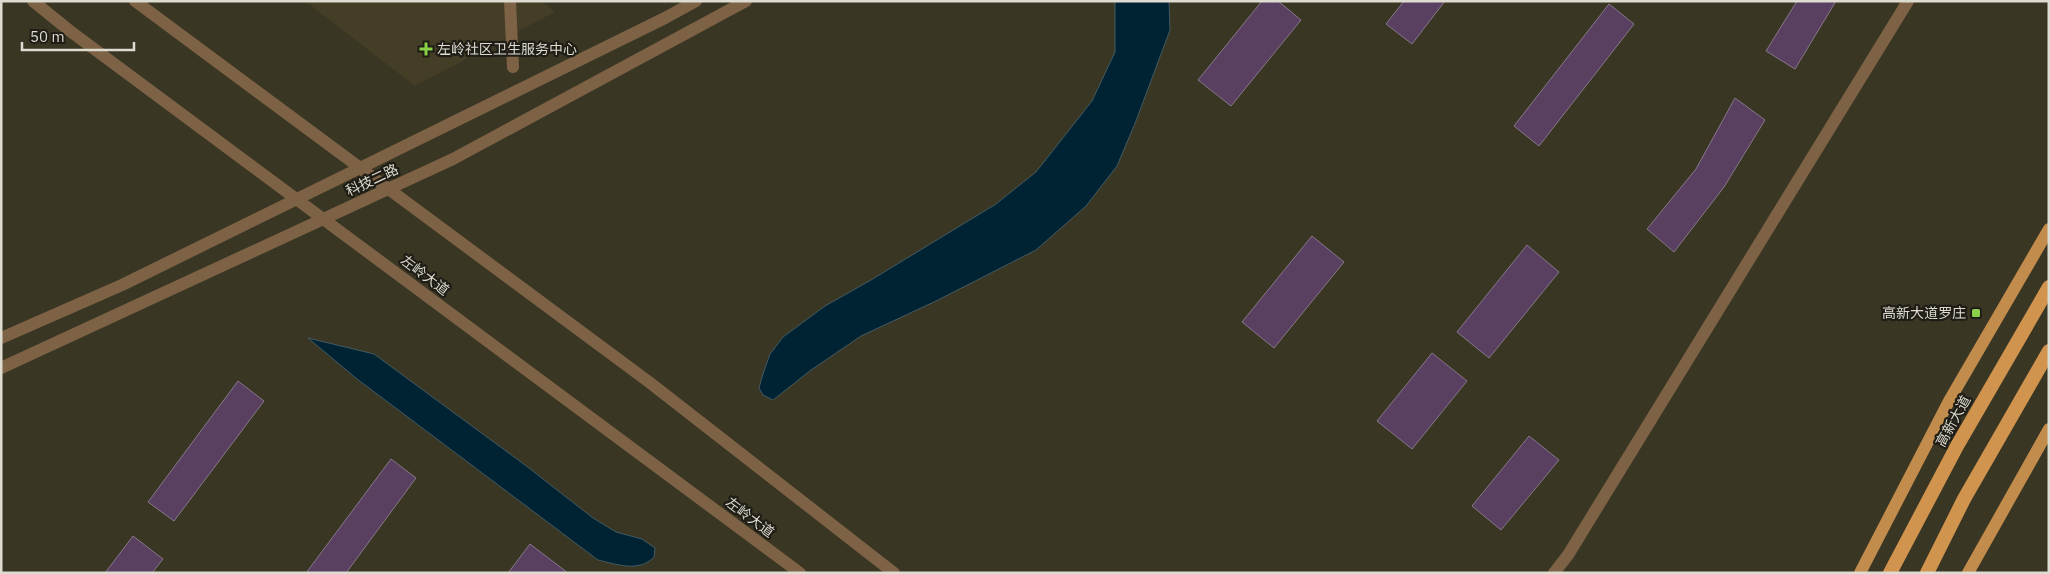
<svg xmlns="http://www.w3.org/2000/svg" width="2050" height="574" font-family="'IBM Plex Sans','Noto Sans SC',sans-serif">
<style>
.built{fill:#433e25}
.water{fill:#002333;stroke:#435a62}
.building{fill:#5a4060;stroke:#867889}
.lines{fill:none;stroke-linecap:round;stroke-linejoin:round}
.minor{stroke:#7d6245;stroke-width:12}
.tertiary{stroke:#7d6245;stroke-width:12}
.primary{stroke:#c28c4d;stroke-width:12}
.trunk{stroke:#d0944e;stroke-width:14}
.poi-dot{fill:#89cf48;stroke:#1f1d15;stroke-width:2}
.labels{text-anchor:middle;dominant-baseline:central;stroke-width:4.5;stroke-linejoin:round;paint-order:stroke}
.poi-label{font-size:14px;fill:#dedcd1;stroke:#1f1d15;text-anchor:start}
.street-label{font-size:14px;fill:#dedcd1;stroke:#1f1d15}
</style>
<rect width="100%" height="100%" fill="#3a3624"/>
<path class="built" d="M305,1H541L555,12L415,86Z"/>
<path class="water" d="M1115,1H1169L1170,30L1136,121L1117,166L1086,206L1036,250L936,301L861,336L811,370L773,400L763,395L759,388L762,377L770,354L783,337L825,306L871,280L996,204L1036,172L1092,101L1115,52Z
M308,338L374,354L525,465L593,518L616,532L642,539L655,548L654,557C639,573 616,564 598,560L357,379Z"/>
<path class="building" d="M1262,1H1278L1301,20L1231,106L1198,80Z
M1404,1H1445L1412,44L1386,24Z
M1797,1H1836L1795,69L1766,51Z
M1609,4L1634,24L1539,146L1514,126Z
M1735,98L1765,120L1724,187L1674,252L1647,229L1696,169Z
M1312,236L1344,262L1274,348L1242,322Z
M1527,245L1559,272L1489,358L1457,332Z
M1432,353L1467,381L1412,449L1377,421Z
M238,381L264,401L174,521L148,502Z
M1529,436L1559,460L1501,530L1472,506Z
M391,459L416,478L346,573H306Z
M133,536L163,559L152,573H105Z
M530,544L568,573H508Z"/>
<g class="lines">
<path class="minor" d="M510,1L513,67
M1554,573L1568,555L1908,1"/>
<path class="tertiary" d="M33,1L70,31L800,573
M135,1L649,382L894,573
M1,338L122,285L665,18L696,1
M1,368L453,159L746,1"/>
<path class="primary" d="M1860,573L1949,401L2049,229
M1968,573L2049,429"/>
<path class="trunk" d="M1890,573L1957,446L2049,287
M1927,573L1964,499L2049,351"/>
</g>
<g class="poi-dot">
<path d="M423.5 41.5h5v5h5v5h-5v5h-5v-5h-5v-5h5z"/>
<rect x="1971" y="308" width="10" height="10" rx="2.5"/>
</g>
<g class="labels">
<g class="poi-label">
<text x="437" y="49">左岭社区卫生服务中心</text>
<text x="1966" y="313" text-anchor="end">高新大道罗庄</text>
</g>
<g class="street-label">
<text transform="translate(372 180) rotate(-25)">科技二路</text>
<text transform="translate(425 275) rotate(37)">左岭大道</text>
<text transform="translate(1953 421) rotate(-61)">高新大道</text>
<text transform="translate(750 517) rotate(37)">左岭大道</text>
</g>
</g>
<rect width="2050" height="574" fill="none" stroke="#dedcd1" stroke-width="5"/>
<path d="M22 42v8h112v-8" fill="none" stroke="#dedcd1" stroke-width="2.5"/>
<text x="30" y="42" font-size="15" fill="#dedcd1" stroke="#1f1d15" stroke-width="4" paint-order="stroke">50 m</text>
</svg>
